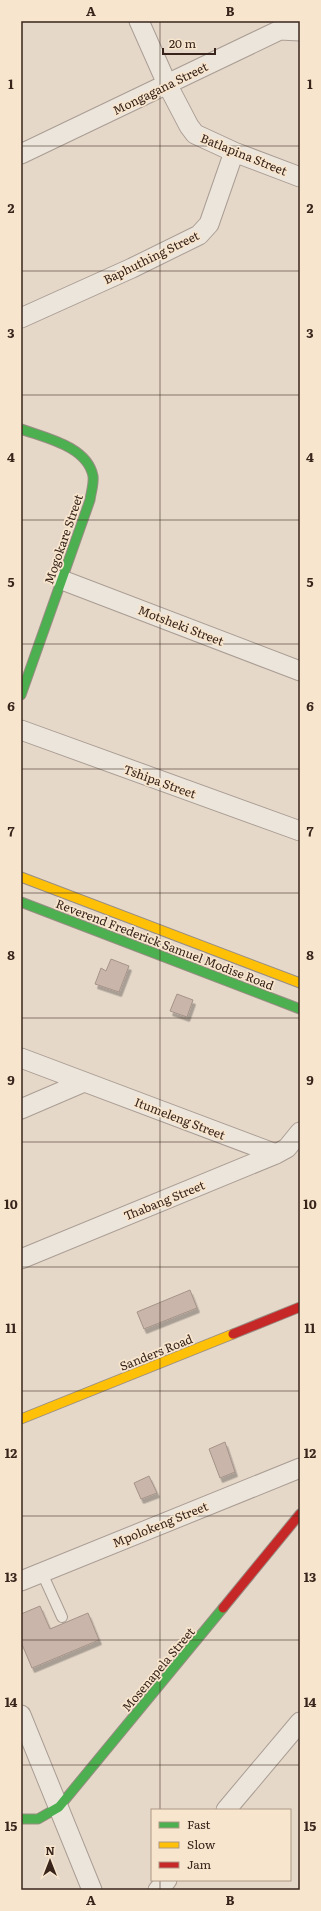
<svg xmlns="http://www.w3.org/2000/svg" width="321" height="1911" font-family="Literata,serif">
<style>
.building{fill:#c9b5aa;stroke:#a59389;filter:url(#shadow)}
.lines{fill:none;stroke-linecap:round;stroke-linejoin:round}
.lane-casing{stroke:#aa9d93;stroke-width:12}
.street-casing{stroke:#aa9d93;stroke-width:21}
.fast-casing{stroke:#998d83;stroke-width:11}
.slow-casing{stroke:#998d83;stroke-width:11}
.jam-casing{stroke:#998d83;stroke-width:11}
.lane{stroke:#ece5dc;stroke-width:10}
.street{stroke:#ece5dc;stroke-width:19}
.fast{stroke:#4caf50;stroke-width:9}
.slow{stroke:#ffc107;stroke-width:9}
.jam{stroke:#c62828;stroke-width:9}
.grid{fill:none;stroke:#38241b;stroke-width:1;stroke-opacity:0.55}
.labels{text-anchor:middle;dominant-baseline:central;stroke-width:3.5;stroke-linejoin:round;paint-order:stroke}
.street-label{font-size:12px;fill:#38241b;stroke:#f8e5cd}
.neatline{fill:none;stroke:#38241b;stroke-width:1.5}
.grid-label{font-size:13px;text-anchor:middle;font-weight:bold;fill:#38241b}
</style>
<defs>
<filter id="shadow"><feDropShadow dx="2.5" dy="4.5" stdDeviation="0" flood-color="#0004"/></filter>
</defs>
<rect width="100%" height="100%" fill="#e5d8c9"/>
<path class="building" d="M111,959l18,7 -10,26 -24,-8 6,-16 5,3z
M177,994l16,6 -6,17 -17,-6z
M190,1290l7,18 -53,21 -7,-17z
M225,1442l10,30 -15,6 -11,-29z
M149,1476l8,17 -16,6 -7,-16z
M40,1606l10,23 38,-16 11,27 -67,28 -11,-26v-28z"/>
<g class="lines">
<g class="lane-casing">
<path id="lane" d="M42,1573l20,44"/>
</g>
<g class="street-casing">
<path id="street" d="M139,21l28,63 22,42 6,8 39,18 66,25
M21,154l259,-124 20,1
M21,318l111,-50 67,-33 10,-11 25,-72
M62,580l238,91
M21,730l279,101
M21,1058l255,96
M21,1109l63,-27
M21,1259l255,-105 11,-6 13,-16
M21,1581l279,-113
M21,1715l71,175
M226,1810l74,-88
M158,1890l9,-10"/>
</g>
<g class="fast-casing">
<path id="fast" d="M21,429c24,9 66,17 72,47 1,8 -2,16 -3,24l-69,195
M21,902l279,107
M21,1819h17l21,-12 164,-199"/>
</g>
<g class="slow-casing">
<path id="slow" d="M21,877l279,106
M21,1419l212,-85"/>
</g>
<g class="jam-casing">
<path id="jam" d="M233,1334l67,-27
M223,1608l77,-94"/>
</g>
<use href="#lane" class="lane"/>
<use href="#street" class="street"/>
<use href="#fast" class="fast"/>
<use href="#slow" class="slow"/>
<use href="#jam" class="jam"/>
</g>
<path class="grid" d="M160,21v1789M21,146h279M21,271h279M21,395h279M21,520h279M21,644h279M21,769h279M21,893h279M21,1018h279M21,1142h279M21,1267h279M21,1391h279M21,1516h279M21,1640h279M21,1765h279M160,1880v10"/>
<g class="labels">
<g class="street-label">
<text transform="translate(160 88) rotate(-26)">Mongagana Street</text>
<text transform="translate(244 154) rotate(22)">Batlapina Street</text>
<text transform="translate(151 257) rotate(-26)">Baphuthing Street</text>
<text transform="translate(63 539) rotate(-71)">Mogokare Street</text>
<text transform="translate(181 625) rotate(21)">Motsheki Street</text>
<text transform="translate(160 781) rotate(20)">Tshipa Street</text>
<text transform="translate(165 944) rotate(21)">Reverend Frederick Samuel Modise Road</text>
<text transform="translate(180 1118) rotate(21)">Itumeleng Street</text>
<text transform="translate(164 1200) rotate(-22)">Thabang Street</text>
<text transform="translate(156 1352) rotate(-22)">Sanders Road</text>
<text transform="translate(160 1524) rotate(-22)">Mpolokeng Street</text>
<text transform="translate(158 1669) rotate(-50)">Mosenapela Street</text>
</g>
</g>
<rect width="321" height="1911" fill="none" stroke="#f8e5cd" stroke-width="44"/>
<rect x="151" y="1809" width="140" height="72" fill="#f8e5cd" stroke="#ab9886"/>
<rect x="159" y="1822" width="20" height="6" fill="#4caf50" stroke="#ab9886"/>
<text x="187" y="1829" font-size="12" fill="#38241b">Fast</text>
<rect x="159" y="1842" width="20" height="6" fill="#ffc107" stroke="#ab9886"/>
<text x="187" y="1849" font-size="12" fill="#38241b">Slow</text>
<rect x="159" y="1862" width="20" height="6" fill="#c62828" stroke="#ab9886"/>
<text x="187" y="1869" font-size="12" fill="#38241b">Jam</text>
<g transform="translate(50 1861)" stroke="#f8e5cd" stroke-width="3" paint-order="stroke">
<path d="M0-3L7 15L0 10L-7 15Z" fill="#38241b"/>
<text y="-6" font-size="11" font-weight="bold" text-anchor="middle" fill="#38241b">N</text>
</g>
<path d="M163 48v6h52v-6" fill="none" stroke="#38241b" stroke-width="2"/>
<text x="169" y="48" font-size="12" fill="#38241b" stroke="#f8e5cd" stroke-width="3" paint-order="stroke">20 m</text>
<rect x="22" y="22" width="277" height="1867" class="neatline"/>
<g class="grid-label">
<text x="91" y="16">A</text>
<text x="230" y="16">B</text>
<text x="11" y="89">1</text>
<text x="310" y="89">1</text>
<text x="11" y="213">2</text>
<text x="310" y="213">2</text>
<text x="11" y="338">3</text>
<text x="310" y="338">3</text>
<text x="11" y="462">4</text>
<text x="310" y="462">4</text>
<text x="11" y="587">5</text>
<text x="310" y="587">5</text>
<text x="11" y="711">6</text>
<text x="310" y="711">6</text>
<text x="11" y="836">7</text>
<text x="310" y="836">7</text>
<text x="11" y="960">8</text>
<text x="310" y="960">8</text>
<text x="11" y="1085">9</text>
<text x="310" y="1085">9</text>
<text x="11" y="1209">10</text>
<text x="310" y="1209">10</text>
<text x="11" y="1333">11</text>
<text x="310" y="1333">11</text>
<text x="11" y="1458">12</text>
<text x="310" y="1458">12</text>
<text x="11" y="1582">13</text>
<text x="310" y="1582">13</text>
<text x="11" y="1707">14</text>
<text x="310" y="1707">14</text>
<text x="11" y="1831">15</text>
<text x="310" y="1831">15</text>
<text x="91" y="1905">A</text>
<text x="230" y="1905">B</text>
</g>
</svg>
